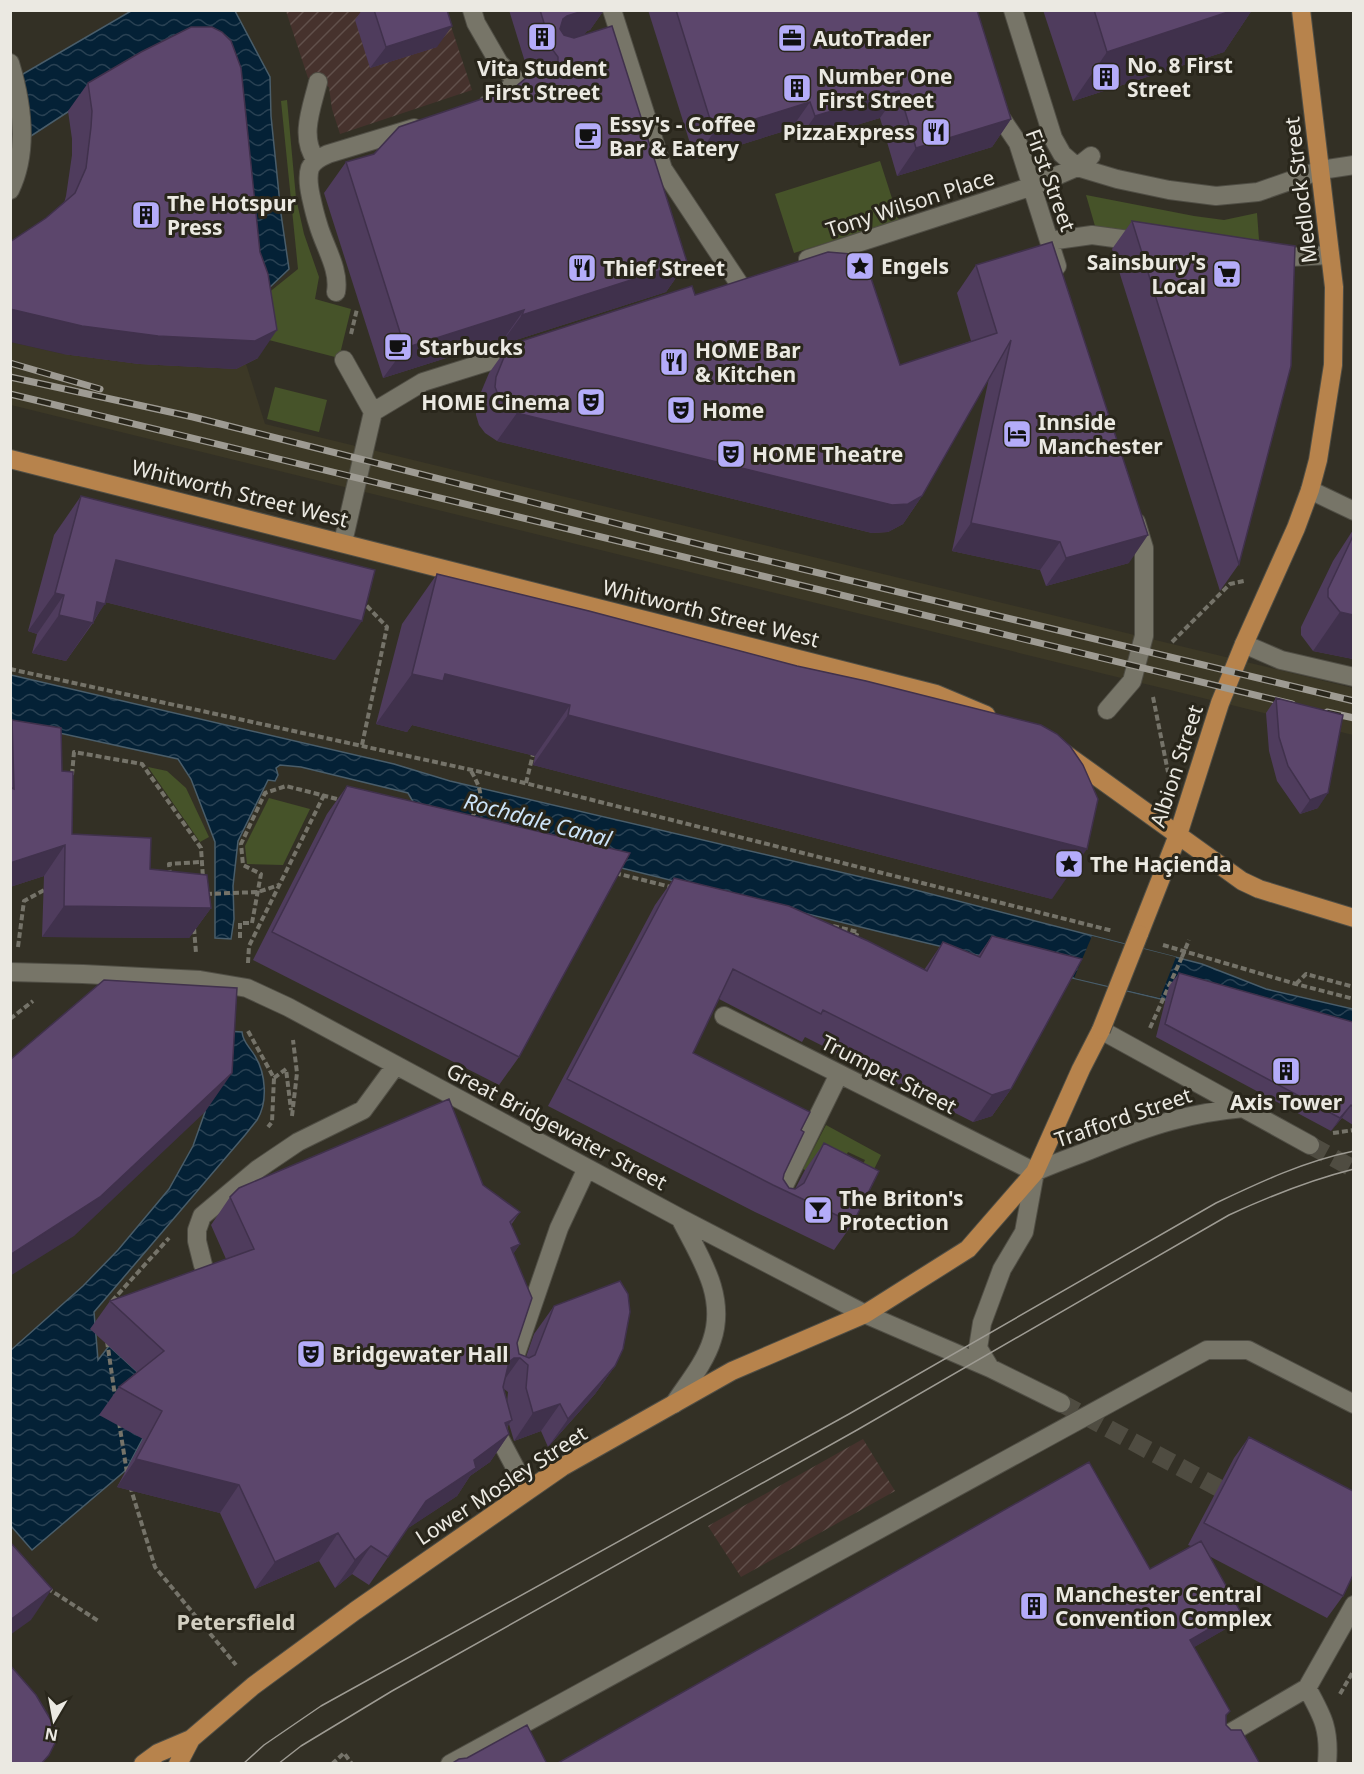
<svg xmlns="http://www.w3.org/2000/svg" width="1364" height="1774" font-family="'Noto Sans',sans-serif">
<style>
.built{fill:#3c3826}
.industrial{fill:url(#industrial-furrows)}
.green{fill:#465329}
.water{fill:url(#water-waves);stroke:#495d6a;stroke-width:1.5}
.pier{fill:#333025}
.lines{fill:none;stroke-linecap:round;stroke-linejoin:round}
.minor-tunnel{stroke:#4f4c41;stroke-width:18;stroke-dasharray:18 9;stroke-linecap:butt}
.minor-casing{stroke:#504e45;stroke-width:20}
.major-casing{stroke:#504e45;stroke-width:20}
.path{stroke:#757369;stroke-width:4;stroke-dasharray:6 3;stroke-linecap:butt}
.minor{stroke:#777568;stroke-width:18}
.major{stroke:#b7834c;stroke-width:18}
.tram{stroke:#9e9b93;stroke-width:1.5}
.rail-casing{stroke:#9e9b93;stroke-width:7}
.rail{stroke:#29261b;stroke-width:4.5;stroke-dasharray:14;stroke-linecap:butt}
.major-bridge-casing{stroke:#504e45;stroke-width:20;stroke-linecap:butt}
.path-bridge{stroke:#757369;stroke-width:4;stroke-dasharray:6 3;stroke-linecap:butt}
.major-bridge{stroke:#b7834c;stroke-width:18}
.wall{fill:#4f3c5d;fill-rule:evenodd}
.shaded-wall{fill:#40314c}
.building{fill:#5c466c;stroke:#40314c;stroke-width:1.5}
.labels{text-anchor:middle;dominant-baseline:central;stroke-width:6;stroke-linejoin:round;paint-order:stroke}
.poi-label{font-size:21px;font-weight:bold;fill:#ebe9e2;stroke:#29261b;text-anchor:start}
.street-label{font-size:21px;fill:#ebe9e2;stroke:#29261b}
.water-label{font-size:22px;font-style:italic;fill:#cce4f9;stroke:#29261b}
.neighbourhood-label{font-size:22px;font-weight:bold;fill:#d2cfc1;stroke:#29261b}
</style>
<defs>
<pattern id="industrial-furrows" width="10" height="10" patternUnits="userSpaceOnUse" patternTransform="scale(1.5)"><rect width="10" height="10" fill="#46322d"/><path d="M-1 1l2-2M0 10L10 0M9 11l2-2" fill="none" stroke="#61504b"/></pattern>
<pattern id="water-waves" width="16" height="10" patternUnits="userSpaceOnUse" patternTransform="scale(1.5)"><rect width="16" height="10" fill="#042136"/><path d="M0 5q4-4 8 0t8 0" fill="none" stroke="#294153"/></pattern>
</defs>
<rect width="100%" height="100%" fill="#333025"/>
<path class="built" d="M11,342l52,12 76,10 97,5 10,-5 19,60 1088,264v47l-1342,-330z"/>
<path class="industrial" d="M286,11h160l26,79 -132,44 -8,-25 -3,-22 -21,-9z
M863,1439l32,52 -154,86 -33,-51z"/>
<path class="green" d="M287,100l9,98 8,36 15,43 -4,22 36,10 -12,49 -78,-20 -4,-36 41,-33 -17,-168z
M880,161l19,59 -105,33 -19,-59z
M1086,195l108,21 30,4 33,-7 2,27 -100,-5 -64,-9z
M275,387l52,13 -8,32 -52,-13z
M148,767l19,4 19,17 23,49 -9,5z
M269,798l41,11 -27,56 -36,-1 -2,-18z
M826,1125l55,30 -21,43 -11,-5 16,-33 -17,-8 -17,32 -28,-15z"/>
<path class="water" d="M131,11h104l35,66 1,39 10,98 8,55 -20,19 -186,-186 -72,47v-68z
M11,675l383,89 56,17 454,106 298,77 64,25 87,20v24l-150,-24 -310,-74 -320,-79 -158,-51 -7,-12 -107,-26 -21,-2 -4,3 2,7 -3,6 -7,-1 -30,61 -5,45 1,33 -3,20 -16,-1v-96l-24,-63 -13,-20 -155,-34 -12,10z
M209,1030l33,2c1,11 8,15 13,24 11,18 13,46 2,64 -4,5 -8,10 -12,15l-151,177 4,48 11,-14 36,33 -2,59 -17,32 -94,80 -21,-24 -1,-175 73,-65 35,-36 51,-61 24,-43 12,-34z"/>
<path class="pier" d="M1092,936l84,21 -16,41 -86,-20z"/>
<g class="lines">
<path class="minor-tunnel" d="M1310,1145l44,24
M1061,1403l180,97"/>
<g class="minor-casing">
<path id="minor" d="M472,10l4,13 23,40 25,25
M612,10l51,159 75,113
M1013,10l40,128 9,16 15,13 40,12 52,11 47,6 42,-4 63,-22 33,-5
M10,63c12,40 19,88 0,127
M488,104l9,-4 20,-19
M993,106l25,37 39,123
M316,160c-17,-23 -4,-53 2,-78
M1049,241l43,-6 52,7
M1272,258l58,-3
M808,259l225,-73 44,-19 14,-11
M336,292c4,-23 -12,-46 -18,-68 -3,-9 -5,-18 -7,-27 -2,-9 -4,-20 -1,-29 3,-7 11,-11 18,-14l86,-26
M344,360l29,52
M1310,490l44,21
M343,542l30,-130 50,-30 99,-31
M1244,644l37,16 73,17
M1107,710l25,-29 12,-45v-88l-8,-26
M10,972l73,2 117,6 47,8 41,19 392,211 185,96 125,54 71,35
M724,1016l311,156
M1101,1030l209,115
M1035,1172c22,-10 44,-17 65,-26 51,-21 89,-33 144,-38
M775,1204l64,-130
M203,1265l-6,-24v-11l5,-14 56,-47 40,-27 65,-32 33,-45
M990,1368l-12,-20 4,-25 20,-54 22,-37 11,-60
M510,1371l49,-143 28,-60
M674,1404c13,-20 31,-41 38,-64 15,-45 -13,-84 -32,-122
M496,1423l4,16 27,51
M1307,1688c16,29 23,41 20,76
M1225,1736l82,-48 47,-83
M450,1764l757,-414h41l106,54"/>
</g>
<g class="major-casing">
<path id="major" d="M10,459l926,235 50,21
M1064,753l178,128 17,8 95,29
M1139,934l39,-99 42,-132 24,-59 52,-116 14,-38 8,-30 15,-95 1,-78 -33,-277
M143,1764l15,-11 33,-14 62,-53 102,-75 207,-144 170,-96 133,-57 103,-65 67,-77 46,-103 20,-39
M178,1764l13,-25"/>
</g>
<path class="path" d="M351,334l6,-25
M1172,642l58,-58 14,-3
M10,669l471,103 632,159
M1153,697l15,75
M362,745l25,-118 -21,-22
M72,775l2,-23 68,12 59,84 2,30
M526,783l8,-33
M471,818c14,-18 11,-28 0,-47
M615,873l56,14
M170,876l-1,-12 31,-2
M206,894l52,-2 21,-7
M833,926l25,6 -4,8
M194,928l2,25
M240,938v-15h12l9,-49 -18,-9 -2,-21 24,-51 21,-7 55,14
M1163,945l133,39 58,15
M18,947l6,-46 24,-13
M248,963l1,-17 75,-151
M1296,984l10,-10 48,13
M10,1019l23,-18
M1150,1028l32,-71
M248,1031l26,47 -2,44 -4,5
M274,1078l12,-9 5,41
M292,1116l5,-43 -4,-33
M1333,1133l21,-3
M112,1301l57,-63
M107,1341l8,55
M119,1422l8,51
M130,1486l25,81 81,98
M47,1588l53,34
M1340,1694l14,-24
M332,1764l12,-11 8,11"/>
<use href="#minor" class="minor"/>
<use href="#major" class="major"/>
<path class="tram" d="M243,1764l21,-19 57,-39 528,-292 367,-211c44,-21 89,-42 138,-52
M278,1764l23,-18 91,-55 465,-261 372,-215c41,-19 81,-35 125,-46"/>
<g class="rail-casing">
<path id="rail" d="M10,363l90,26
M10,377l183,40 517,130 644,154
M10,394l1282,310
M1327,712l27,6"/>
</g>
<use href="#rail" class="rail"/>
<g class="major-bridge-casing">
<path id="major-bridge" d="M1101,1030l38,-96"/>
</g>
<path class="path-bridge" d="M1182,957l7,-17"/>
<use href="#major-bridge" class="major-bridge"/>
</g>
<path class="wall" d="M362,10h85l-10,37 -67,21 -15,-48z
M509,10h95l-14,20 -3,1 -3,3 103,228 -21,30 -166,53 3,-5 -120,38 -59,-185 22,-31 28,-8 140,-66 15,-13z
M648,10h329l34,109 -19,28 -95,29 -17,-58 -84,25 -5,-14 -96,30z
M1043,10h209l-28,42 -151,49z
M88,83l170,275 -22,11 -97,-5 -76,-10 -17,-136 18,-15 2,-7 6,-41v-16l-4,-28z
M1132,221l107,343 -19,27 -108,-342z
M976,265l153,298 -83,23 -6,-16 -88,-19 37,-173 -67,118 -19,28 -15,8 -16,1 -375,-92 -12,-8 -6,-8 -3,-10v-11l13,-31 20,-28 186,-50 205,70 71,-24 -14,-48z
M81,496l254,164 -230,-58 -12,21 -27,38 -34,-8 5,-19 -9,-3 26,-96z
M1353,530v129l-40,-8 -12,-16v-8l32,-66z
M437,574l615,325 -519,-134 2,-9 -123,-31 -5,7 -31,-8 26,-100z
M1276,698l42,110 -18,6 -23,-33 -8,-30 -3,-38z
M12,720l50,51 10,63 78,35 61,39 -22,30 -147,-1 2,-61 -34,11v-165z
M347,786l172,271 -20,28 -246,-125 74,-146z
M674,878l250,92 19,-28 35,14 14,-20 19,153 -19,27 -19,6 -168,-85 -3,5 -83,-43 -26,54 108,77 -17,44 -1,5 6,9 6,1 10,-19 19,-27 29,80 -19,27 -79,-38 -207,-106 107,-201z
M1179,973l174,49v103l-11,-7 -11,13 -175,-94 13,-51z
M483,1185l37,27 -9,13 9,19 -7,10 4,89 2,11 7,3 8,-23 20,-28 61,60 -20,28 -47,53 -7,-16 -27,10 -5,-17 -2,4 2,6 -19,28 -20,14 -13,20 -49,32 -39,57 -17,-11 -17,14 -16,-27 -64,28 -35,-76 -103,-26 26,-48 -44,-24 20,-28 18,-15 -47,-43 20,-28 116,-42 -15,-34 19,-28zM504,1389l4,3 -1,11z
M1249,1437l94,159 -16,22 -118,-62 20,71 -35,20 36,64 -4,5v9l-670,39 594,-195 41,-23 -3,-1 46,-87z"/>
<path class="shaded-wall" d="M586,10h18l-14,20 -3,1 -3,4 -34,10 13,-26 4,-3z
M1234,10h18l-28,42 -151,49 34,-49z
M452,26l-15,21 -67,21 16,-21z
M899,91l-19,27 -84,25 19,-27z
M810,102l-19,27 -96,30 19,-27z
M1011,119l-19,28 -95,29 19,-28z
M687,262l-21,30 -166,53 22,-30z
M10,309l267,21 -19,28 -22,11 -97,-5 -76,-10 -53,-12z
M524,310l-21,30 -120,38 22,-30z
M517,413l405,83 -19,28 -15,8 -16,1 -375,-92z
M971,523l89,19 -20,28 -88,-19z
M1148,535l-19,28 -83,23 20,-28z
M116,560l246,61 -27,39 -246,-62z
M55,593l9,2 -27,39 -9,-3z
M97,602l8,2 -39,57 -34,-8 27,-38z
M1340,612l13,3v44l-40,-8z
M412,674h33l125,31 -35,51 -123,-31 -5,7 -31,-8z
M568,715l519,134 -35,50 -519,-134z
M1328,793l-10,15 -18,6 10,-14z
M65,845l-21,31 -34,11v-24z
M64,906l147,2 -22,30 -147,-1z
M232,1073l-27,39 -131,124 -64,40v-21z
M1011,1089l-19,27 -19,6 19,-27z
M1351,1105l-9,13 -11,13 9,-13z
M520,1244l-19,28 10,-24z
M514,1358h6l-20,28 9,-24z
M615,1366l-20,28 -47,53 20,-28z
M560,1404l-19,27 -27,10 19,-28z
M512,1420l-18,25 15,-11 -19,28 -20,14 -13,20 -50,33 19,-28 48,-41 31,-37z
M136,1459l103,26 -19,28 -103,-26z
M338,1533l-19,28 -64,28 20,-27z
M371,1546l-19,28 -17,14 20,-28z
M52,1589l-21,31 -21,15v-15z
M1240,1611l-11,16 -50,29 11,-16z"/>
<path class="building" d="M374,10h73l5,16 -66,21z
M540,10h46l-19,6 -4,3 -3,10 4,6 10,3 38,-12 75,236 -165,53 2,-5 -119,38 -59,-186 28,-8 25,-27 115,-39 24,-20 6,3 5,1 9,-8v-7l-6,-8z
M676,10h301l34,109 -95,29 -17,-57 -84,25 -5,-14 -96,30z
M1094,10h140l-127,42z
M191,27h21l10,5 9,9 10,27 19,184 8,22 9,56 -22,11 -97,-5 -76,-10 -72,-17v-67l36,-24 29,-25 11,-25 5,-41 1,-16 -4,-28 53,-31z
M1132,221l163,25 -4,120 -52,198z
M1052,242l96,293 -82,23 -6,-16 -89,-19 40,-183 -89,156 -14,8 -16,1 -375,-92 -12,-8 -6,-8 -4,-10 1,-10 13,-32 183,-59 3,9 133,-43 23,2 16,12 33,99 97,-32 -21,-68z
M81,496l294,74 -13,51 -246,-61 -11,44 -8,-2 -4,21 -34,-8 5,-20 -9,-2z
M1353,536v79l-13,-3 -12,-15v-8z
M437,574l152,37 208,55 69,15 175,44 16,9 13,12 13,19 15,34 -11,50 -519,-134 2,-10 -125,-31 -2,7 -31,-7z
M1276,698l67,17 -15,78 -18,7 -22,-34 -9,-29z
M12,720l49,8 1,43 11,1 -1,62 79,4 -1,31 57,6 4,33 -147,-2 1,-61 -55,18v-76l4,2z
M347,786l283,67 -111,204 -247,-125z
M674,878l115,28 79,35 59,30 16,-29 37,15 12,-21 90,23 -71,130 -19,6 -169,-85 -2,4 -88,-45 -40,84 117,59 -9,18 3,2 -20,42 -1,5 6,9 6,1 9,-6 20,-40 55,28 -26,52 -80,-38 -206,-106z
M1179,973l174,49v85l-2,-2 -11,13 -175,-94z
M104,980l133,8 -5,85 -132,124 -90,58v-195z
M449,1099l34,86 37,27 -10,10 10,22 -9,4 21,50 -15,45 2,11 10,4 6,-3 19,-49 66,-25 8,13 2,18 -7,37 -8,17 -47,53 -8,-15 -27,9 -7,-25 2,-23 -8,-7h-6l-5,4 -6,25 9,33 -7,3 4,11 -35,26 2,8 -50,33 -38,56 -17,-11 -16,14 -17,-27 -63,29 -36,-77 -103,-26 26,-48 -43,-24 45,-36 -54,-50 144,-52 -24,-52 9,-9z
M1249,1437l104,54v84l-10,21 -139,-73z
M1089,1462l61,107 51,-28 39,70 -50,29 40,71 -4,4v10l5,5h10l19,34h-704z
M10,1542l42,47 -42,31z
M10,1665l26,30 19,32v16l-6,12 -8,9h-31z
M527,1725l20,39h-96l8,-5 8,-1z"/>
<defs>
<g id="building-square" transform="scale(1.5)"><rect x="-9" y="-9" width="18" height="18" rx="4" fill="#b4acf9" stroke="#29261b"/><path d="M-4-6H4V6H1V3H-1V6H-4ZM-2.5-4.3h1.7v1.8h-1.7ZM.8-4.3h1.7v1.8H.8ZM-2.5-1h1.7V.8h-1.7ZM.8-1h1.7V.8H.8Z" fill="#111"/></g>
<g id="office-square" transform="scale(1.5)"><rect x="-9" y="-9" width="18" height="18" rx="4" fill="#b4acf9" stroke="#29261b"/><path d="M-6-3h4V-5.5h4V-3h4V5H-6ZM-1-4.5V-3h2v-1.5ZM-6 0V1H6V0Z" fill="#111"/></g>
<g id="restaurant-square" transform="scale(1.5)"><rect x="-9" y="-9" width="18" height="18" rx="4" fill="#b4acf9" stroke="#29261b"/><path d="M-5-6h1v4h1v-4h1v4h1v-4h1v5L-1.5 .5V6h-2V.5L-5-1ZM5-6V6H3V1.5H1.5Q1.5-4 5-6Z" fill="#111"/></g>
<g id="cafe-square" transform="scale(1.5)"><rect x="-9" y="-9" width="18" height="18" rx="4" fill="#b4acf9" stroke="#29261b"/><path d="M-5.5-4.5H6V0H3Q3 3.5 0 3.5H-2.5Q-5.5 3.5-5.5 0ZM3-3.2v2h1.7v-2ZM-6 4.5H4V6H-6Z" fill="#111"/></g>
<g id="sight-square" transform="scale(1.5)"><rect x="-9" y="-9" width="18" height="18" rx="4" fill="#b4acf9" stroke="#29261b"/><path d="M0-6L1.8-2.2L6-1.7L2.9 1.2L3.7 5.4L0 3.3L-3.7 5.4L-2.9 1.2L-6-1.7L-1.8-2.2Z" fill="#111"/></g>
<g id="supermarket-square" transform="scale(1.5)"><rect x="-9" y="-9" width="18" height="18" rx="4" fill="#b4acf9" stroke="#29261b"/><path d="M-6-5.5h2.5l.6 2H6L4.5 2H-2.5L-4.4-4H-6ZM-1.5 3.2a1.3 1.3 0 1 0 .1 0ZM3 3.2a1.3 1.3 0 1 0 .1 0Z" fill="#111"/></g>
<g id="theatre-square" transform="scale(1.5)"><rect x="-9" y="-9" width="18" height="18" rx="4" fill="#b4acf9" stroke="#29261b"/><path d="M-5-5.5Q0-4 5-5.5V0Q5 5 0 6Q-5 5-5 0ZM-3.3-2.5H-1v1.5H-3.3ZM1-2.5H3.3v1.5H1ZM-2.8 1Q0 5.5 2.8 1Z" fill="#111"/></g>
<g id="hotel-square" transform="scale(1.5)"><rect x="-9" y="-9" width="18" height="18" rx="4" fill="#b4acf9" stroke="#29261b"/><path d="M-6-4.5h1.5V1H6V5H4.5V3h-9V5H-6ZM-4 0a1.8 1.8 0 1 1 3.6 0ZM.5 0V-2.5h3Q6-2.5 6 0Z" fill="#111"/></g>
<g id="bar-square" transform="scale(1.5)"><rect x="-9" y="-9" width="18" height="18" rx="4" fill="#b4acf9" stroke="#29261b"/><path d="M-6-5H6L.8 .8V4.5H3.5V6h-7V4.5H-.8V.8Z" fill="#111"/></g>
</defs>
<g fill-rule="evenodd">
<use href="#building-square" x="542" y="37"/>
<use href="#office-square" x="792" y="38"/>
<use href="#building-square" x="1106" y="77"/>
<use href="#building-square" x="797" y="88"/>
<use href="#restaurant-square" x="936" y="132"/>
<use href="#cafe-square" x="588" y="136"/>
<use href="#building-square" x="146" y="215"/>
<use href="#sight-square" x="860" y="266"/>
<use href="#restaurant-square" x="582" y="268"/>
<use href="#supermarket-square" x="1227" y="274"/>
<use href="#cafe-square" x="398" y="347"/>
<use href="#restaurant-square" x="674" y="362"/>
<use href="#theatre-square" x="591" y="402"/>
<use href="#theatre-square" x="681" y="410"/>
<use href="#hotel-square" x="1017" y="434"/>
<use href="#theatre-square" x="731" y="454"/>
<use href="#sight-square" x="1069" y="864"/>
<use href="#building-square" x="1286" y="1071"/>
<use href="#bar-square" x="818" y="1210"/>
<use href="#theatre-square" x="311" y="1354"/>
<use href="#building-square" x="1034" y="1606"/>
</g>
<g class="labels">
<g class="poi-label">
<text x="813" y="38">AutoTrader</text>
<text x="1127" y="65">No. 8 First<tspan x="1127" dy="24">Street</tspan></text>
<text x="542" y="68" text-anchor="middle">Vita Student<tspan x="542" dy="24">First Street</tspan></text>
<text x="818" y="76">Number One<tspan x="818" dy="24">First Street</tspan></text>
<text x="609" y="124">Essy's - Coffee<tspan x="609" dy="24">Bar &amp; Eatery</tspan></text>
<text x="915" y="132" text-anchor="end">PizzaExpress</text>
<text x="167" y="203">The Hotspur<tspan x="167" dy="24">Press</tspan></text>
<text x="1206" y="262" text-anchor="end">Sainsbury's<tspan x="1206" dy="24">Local</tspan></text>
<text x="881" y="266">Engels</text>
<text x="603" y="268">Thief Street</text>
<text x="419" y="347">Starbucks</text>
<text x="695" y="350">HOME Bar<tspan x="695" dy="24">&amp; Kitchen</tspan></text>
<text x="570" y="402" text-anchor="end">HOME Cinema</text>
<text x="702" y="410">Home</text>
<text x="1038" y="422">Innside<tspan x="1038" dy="24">Manchester</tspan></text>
<text x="752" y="454">HOME Theatre</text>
<text x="1090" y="864">The Haçienda</text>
<text x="1286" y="1102" text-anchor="middle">Axis Tower</text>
<text x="839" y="1198">The Briton's<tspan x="839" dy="24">Protection</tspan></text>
<text x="332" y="1354">Bridgewater Hall</text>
<text x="1055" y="1594">Manchester Central<tspan x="1055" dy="24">Convention Complex</tspan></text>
</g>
<g class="street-label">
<text transform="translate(1051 180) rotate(70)">First Street</text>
<text transform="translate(1300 190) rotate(-97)">Medlock Street</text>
<text transform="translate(910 203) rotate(-18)">Tony Wilson Place</text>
<text transform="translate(240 493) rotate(14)">Whitworth Street West</text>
<text transform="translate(711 613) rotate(14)">Whitworth Street West</text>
<text transform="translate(1176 766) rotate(-72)">Albion Street</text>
<text transform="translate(889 1074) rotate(27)">Trumpet Street</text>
<text transform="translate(1123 1117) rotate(-19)">Trafford Street</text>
<text transform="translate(557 1126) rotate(28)">Great Bridgewater Street</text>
<text transform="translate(501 1485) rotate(-33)">Lower Mosley Street</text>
</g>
<g class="water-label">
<text transform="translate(538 819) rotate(15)">Rochdale Canal</text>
</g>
<g class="neighbourhood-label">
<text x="236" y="1621">Petersfield</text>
</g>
</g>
<rect width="1364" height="1774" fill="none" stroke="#ebe9e2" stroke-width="24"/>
<g transform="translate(54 1720) rotate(190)" stroke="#29261b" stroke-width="4.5" paint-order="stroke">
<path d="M0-4.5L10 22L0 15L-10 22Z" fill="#ebe9e2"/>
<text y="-9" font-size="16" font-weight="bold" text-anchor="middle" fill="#ebe9e2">N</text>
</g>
</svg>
